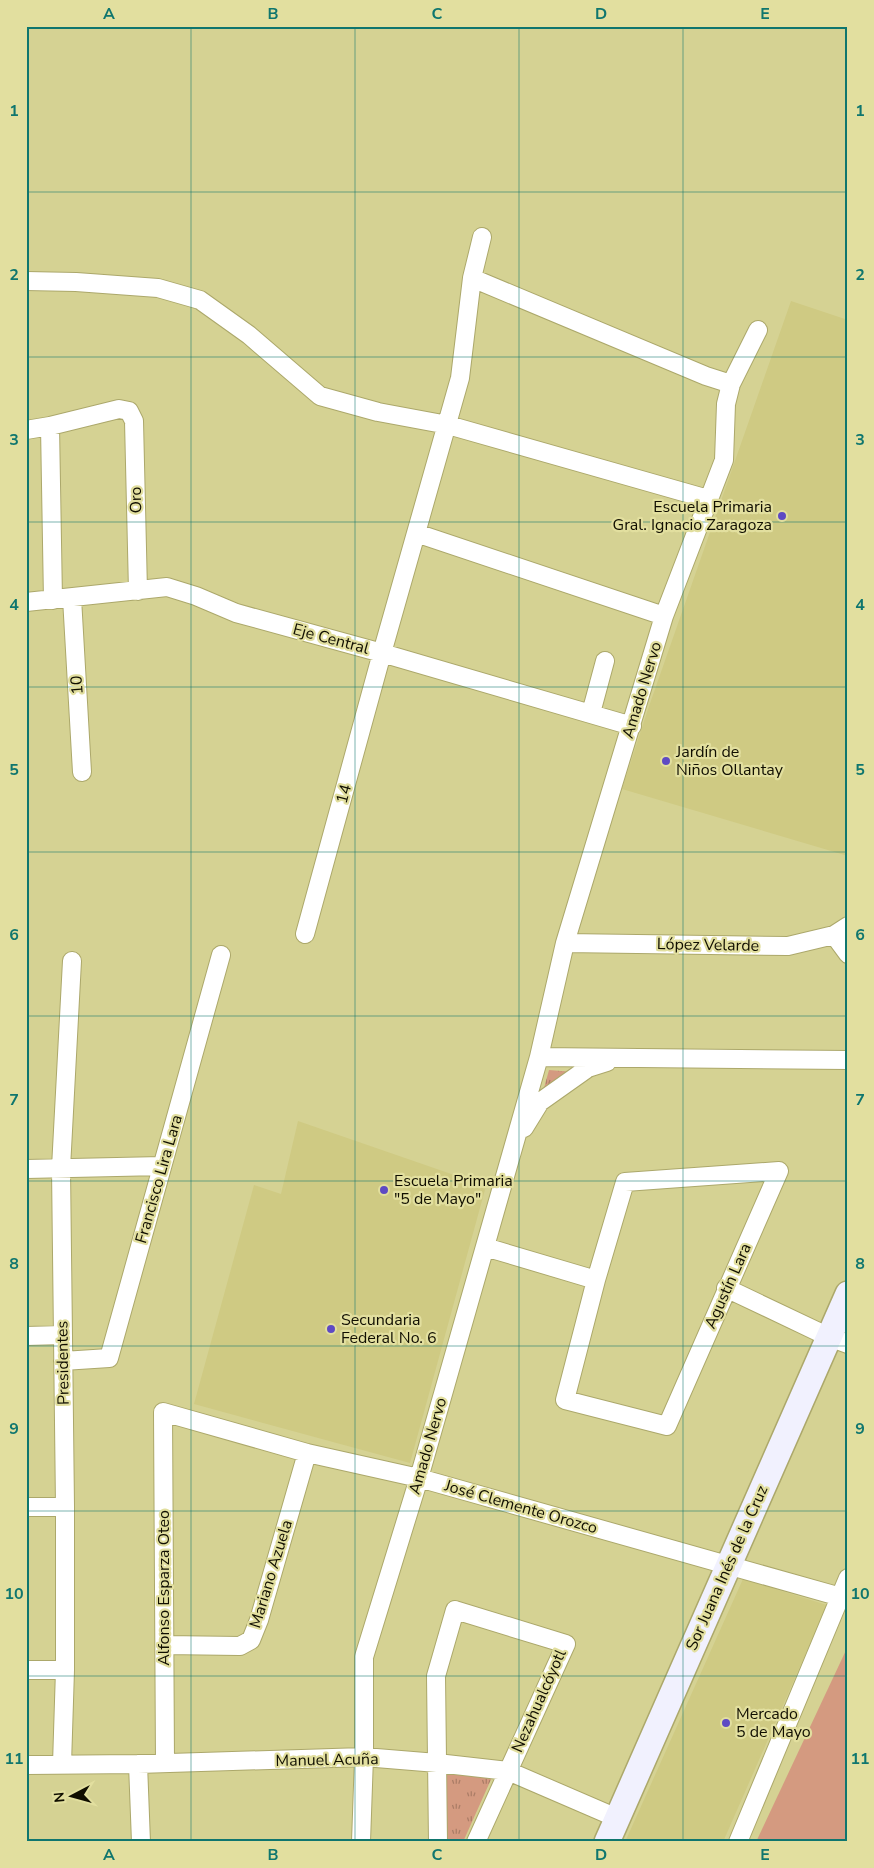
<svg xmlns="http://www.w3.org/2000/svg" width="874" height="1868" font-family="'Nunito Sans',sans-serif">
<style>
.built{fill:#cfca83}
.grass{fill:url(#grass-tufts)}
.park{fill:#d49a80}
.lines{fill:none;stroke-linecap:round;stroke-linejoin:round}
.street-casing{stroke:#aca86b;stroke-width:20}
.secondary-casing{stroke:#aca86b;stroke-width:28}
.street{stroke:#fff;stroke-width:18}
.secondary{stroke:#f1f1fe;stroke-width:25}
.grid{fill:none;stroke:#0f766e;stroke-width:1;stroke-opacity:0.55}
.poi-dot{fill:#5e4ac3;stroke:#e2df9f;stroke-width:2}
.labels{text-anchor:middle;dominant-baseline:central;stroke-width:4.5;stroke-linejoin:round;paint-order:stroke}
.street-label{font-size:16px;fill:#100e00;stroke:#e2df9f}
.poi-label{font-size:16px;fill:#100e00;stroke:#e2df9f;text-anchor:start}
.neatline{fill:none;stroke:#0f766e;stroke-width:2}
.grid-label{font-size:16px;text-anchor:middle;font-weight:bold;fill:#0f766e}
</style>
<defs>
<pattern id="grass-tufts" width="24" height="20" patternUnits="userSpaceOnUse" patternTransform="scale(1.25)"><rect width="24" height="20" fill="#d49a80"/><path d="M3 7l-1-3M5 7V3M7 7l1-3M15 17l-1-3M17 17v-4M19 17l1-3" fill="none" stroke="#ab7c66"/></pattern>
</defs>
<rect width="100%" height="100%" fill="#d5d293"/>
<path class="built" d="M791,301l57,19v536l-226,-67 25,-77z
M298,1121l188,65 -76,277 -216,-59 60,-219 27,9z
M743,1579l84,26 -104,237h-98z"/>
<path class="grass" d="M549,1070l24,2 -31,23z
M445,1772l48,3 -30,67h-17z"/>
<path class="park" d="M848,1646v196h-92z"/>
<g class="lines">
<g class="street-casing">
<path id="street" d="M472,278l234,98 25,8
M26,281l50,1 82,6 42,12 49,35 71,61 58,16 70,13 260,74
M50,426l3,174
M26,430l24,-4 69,-17 10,2 5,10 4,170
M416,533l248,83
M72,598l10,174
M26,602l141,-15 29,9 40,17 146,40 250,73
M591,713l14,-52
M305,934l77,-281 78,-275 12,-100 10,-41
M834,935l14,19
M565,943l223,3 46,-11 14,-9
M539,1057l309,3
M524,1128l16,-26 48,-34 19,-6
M26,1169l136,-3
M779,1171l-112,255 -102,-26 31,-120 29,-98z
M485,1247l111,33
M726,1288l103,49 19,7
M26,1336l37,-1
M63,1361l46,-3 112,-403
M26,1507h39
M165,1645l75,1 11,-6 8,-20 48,-167
M26,1670h39
M165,1763l-2,-351 144,41 112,25 429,121
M62,1764l3,-94v-163l-4,-339 11,-207
M138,1764l3,78
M26,1765l112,-1 226,-7 73,6 71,8 109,47
M361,1842l3,-85v-100l55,-179 120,-421 26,-114 99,-327 60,-156 2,-56 5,-20 27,-54
M438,1842l-2,-166 19,-66 111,34 -90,198
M738,1842l110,-264"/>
</g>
<g class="secondary-casing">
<path id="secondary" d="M607,1842l241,-548"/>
</g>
<use href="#street" class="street"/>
<use href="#secondary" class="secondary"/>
</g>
<path class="grid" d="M191,26v1816M355,26v1816M519,26v1816M683,26v1816M26,192h822M26,357h822M26,522h822M26,687h822M26,852h822M26,1016h822M26,1181h822M26,1346h822M26,1511h822M26,1676h822"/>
<g class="poi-dot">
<circle cx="782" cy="516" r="5"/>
<circle cx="666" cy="761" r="5"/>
<circle cx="384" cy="1190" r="5"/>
<circle cx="331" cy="1329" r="5"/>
<circle cx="726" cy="1723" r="5"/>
</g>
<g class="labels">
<g class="street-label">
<text transform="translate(136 500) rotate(-91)">Oro</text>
<text transform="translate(331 639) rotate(15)">Eje Central</text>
<text transform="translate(77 685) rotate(-94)">10</text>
<text transform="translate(642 690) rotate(-73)">Amado Nervo</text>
<text transform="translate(344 794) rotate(-75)">14</text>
<text transform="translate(708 945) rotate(1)">López Velarde</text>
<text transform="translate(159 1179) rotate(-74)">Francisco Lira Lara</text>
<text transform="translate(728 1286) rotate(-66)">Agustín Lara</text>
<text transform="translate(63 1363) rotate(-91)">Presidentes</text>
<text transform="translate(428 1446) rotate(-74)">Amado Nervo</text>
<text transform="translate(521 1507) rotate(16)">José Clemente Orozco</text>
<text transform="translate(727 1568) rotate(-66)">Sor Juana Inés de la Cruz</text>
<text transform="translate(271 1574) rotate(-73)">Mariano Azuela</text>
<text transform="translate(164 1588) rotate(-90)">Alfonso Esparza Oteo</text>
<text transform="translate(539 1701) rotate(-66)">Nezahualcóyotl</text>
<text transform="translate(327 1760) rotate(-1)">Manuel Acuña</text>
</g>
<g class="poi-label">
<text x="772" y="507" text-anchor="end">Escuela Primaria<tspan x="772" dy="18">Gral. Ignacio Zaragoza</tspan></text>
<text x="676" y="752">Jardín de<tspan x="676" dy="18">Niños Ollantay</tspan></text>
<text x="394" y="1181">Escuela Primaria<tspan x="394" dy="18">"5 de Mayo"</tspan></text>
<text x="341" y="1320">Secundaria<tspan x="341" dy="18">Federal No. 6</tspan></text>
<text x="736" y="1714">Mercado<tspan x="736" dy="18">5 de Mayo</tspan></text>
</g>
</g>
<rect width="874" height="1868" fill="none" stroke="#e2df9f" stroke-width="55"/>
<g transform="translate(72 1796) rotate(264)" stroke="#e2df9f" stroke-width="4" paint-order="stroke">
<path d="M0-4L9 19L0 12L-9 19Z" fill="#100e00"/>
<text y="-8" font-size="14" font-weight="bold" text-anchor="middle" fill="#100e00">N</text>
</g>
<rect x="28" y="28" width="818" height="1812" class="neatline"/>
<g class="grid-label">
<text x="109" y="19">A</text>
<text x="273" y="19">B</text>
<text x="437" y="19">C</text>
<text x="601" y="19">D</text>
<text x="765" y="19">E</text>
<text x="14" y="116">1</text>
<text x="860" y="116">1</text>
<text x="14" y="280">2</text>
<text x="860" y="280">2</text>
<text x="14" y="445">3</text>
<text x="860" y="445">3</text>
<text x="14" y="610">4</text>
<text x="860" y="610">4</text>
<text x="14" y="775">5</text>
<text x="860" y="775">5</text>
<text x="14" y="940">6</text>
<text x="860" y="940">6</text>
<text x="14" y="1105">7</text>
<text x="860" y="1105">7</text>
<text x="14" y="1269">8</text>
<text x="860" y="1269">8</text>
<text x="14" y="1434">9</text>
<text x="860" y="1434">9</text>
<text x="14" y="1599">10</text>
<text x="860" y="1599">10</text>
<text x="14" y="1764">11</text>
<text x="860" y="1764">11</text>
<text x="109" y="1860">A</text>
<text x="273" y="1860">B</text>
<text x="437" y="1860">C</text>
<text x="601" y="1860">D</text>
<text x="765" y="1860">E</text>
</g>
</svg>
